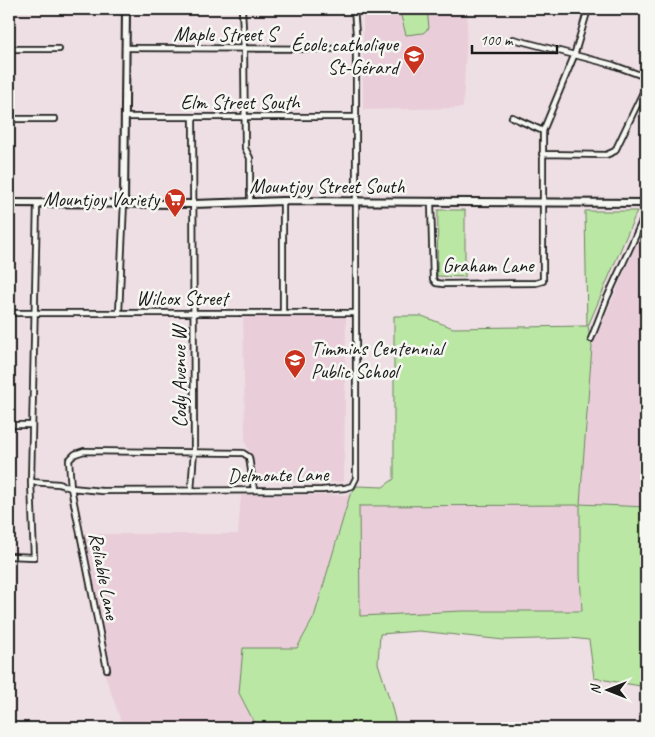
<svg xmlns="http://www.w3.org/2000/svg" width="655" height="737" font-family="Caveat,sans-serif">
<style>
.built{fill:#e9ceda}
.green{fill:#bbe7a4;stroke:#6c8260;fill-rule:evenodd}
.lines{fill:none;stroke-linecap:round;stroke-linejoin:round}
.street-casing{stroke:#1c1c1c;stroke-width:8}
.secondary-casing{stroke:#1c1c1c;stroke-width:10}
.street{stroke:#f6f6f2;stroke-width:4.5}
.secondary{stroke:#f6f6f2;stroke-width:6}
.labels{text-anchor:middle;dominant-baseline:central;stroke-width:5;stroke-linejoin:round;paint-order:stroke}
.street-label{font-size:20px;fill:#1c1c1c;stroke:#f6f6f2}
.poi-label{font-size:20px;fill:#1c1c1c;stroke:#f6f6f2;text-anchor:end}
</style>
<rect width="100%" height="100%" fill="#eedfe4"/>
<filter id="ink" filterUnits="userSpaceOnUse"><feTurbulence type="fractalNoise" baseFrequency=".02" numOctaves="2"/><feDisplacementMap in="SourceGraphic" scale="10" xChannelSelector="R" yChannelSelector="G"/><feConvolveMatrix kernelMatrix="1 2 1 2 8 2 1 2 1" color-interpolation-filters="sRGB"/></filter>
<g filter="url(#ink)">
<path class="built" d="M363,9h105l-5,99 -100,2z
M646,222v285l-66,-2v70l2,36 -170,3 -52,3 -1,-111 221,-2 12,-157z
M346,316l-2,166 -86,-1 -13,-40 -2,-124z
M241,495h109l-35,122 -18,31 -58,45 18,35h-134l-19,-56 -28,-138h162z"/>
<path class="green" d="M396,9h31l2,19 -6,5 -17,2 -5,-19z
M438,210h27v67l-28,-1z
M585,211h52l-49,115 4,21 -12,157 66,3v221v-41l-52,-9 -5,-38 -18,-2 -67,2 -85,-9 -39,3 -2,29 13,41 6,24h-140l-18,-35 4,-45h54l17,-31 36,-122 7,-9 26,1 11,-8v-163h28l31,12 134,-2zM580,505v70l2,36h-120l-102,5 -1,-110z"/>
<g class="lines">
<g class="street-casing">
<path id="street" d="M242,9l2,40 1,99 5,10v44
M513,39l100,26 30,11 3,6
M125,48l231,1
M9,49h50
M124,117h231
M512,117l31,14
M9,119h46
M542,154l64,1 9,-4 31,-65
M431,202l2,77 3,4 7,1 93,-1 7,-2v-150l31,-75 14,-47
M9,313h347
M119,313l5,-111
M283,313v-112
M591,339l16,-41 39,-85
M9,425h23
M31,482l28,2 12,4 31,3 220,-1 23,-2 7,-2 4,-8v-445l-2,-24
M191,491l3,-40 -1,-334
M9,556l25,1 -3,-75 6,-279
M107,669l-36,-181 -2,-28 6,-6 9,-3 159,2 6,4 5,33"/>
</g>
<g class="secondary-casing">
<path id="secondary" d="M124,202l2,-193
M9,203l184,1 90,-3 363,2"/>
</g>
<use href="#street" class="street"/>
<use href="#secondary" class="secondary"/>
</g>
</g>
<defs>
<g id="school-pin" transform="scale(1.125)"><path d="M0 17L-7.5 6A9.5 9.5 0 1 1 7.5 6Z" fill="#c8321e" stroke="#f6f6f2"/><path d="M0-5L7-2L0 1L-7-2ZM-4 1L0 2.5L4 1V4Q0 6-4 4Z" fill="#fff"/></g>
<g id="supermarket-pin" transform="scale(1.125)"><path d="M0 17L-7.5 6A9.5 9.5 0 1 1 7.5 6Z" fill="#c8321e" stroke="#f6f6f2"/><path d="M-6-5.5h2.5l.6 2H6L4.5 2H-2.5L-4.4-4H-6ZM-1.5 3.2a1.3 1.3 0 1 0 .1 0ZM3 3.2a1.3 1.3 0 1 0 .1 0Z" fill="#fff"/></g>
</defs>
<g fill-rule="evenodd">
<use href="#school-pin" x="414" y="56"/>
<use href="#supermarket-pin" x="175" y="199"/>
<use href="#school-pin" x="295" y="360"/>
</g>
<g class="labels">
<g class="street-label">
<text x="225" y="34">Maple Street S</text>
<text x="240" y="102">Elm Street South</text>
<text x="327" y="186">Mountjoy Street South</text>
<text x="488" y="265">Graham Lane</text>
<text x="182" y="298">Wilcox Street</text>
<text transform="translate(179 377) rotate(-90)">Cody Avenue W</text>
<text transform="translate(278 475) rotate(-1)">Delmonte Lane</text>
<text transform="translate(104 576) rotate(79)">Reliable Lane</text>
</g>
<g class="poi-label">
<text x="398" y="44">École catholique<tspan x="398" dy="23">St-Gérard</tspan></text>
<text x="159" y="199">Mountjoy Variety</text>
<text x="311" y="348" text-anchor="start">Timmins Centennial<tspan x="311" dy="23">Public School</tspan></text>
</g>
</g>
<rect width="655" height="737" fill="none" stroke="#f6f6f2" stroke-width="30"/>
<rect x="15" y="15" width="625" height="707" fill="none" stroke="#1c1c1c" stroke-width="2" filter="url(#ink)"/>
<g transform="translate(608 690) rotate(270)" stroke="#f6f6f2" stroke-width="4" paint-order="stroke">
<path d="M0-4L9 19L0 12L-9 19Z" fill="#1c1c1c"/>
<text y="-8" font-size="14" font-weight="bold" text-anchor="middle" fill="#1c1c1c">N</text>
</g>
<path d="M472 45v8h85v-8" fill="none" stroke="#1c1c1c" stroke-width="2.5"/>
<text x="480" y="45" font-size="15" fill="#1c1c1c" stroke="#f6f6f2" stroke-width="4" paint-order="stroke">100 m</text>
</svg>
